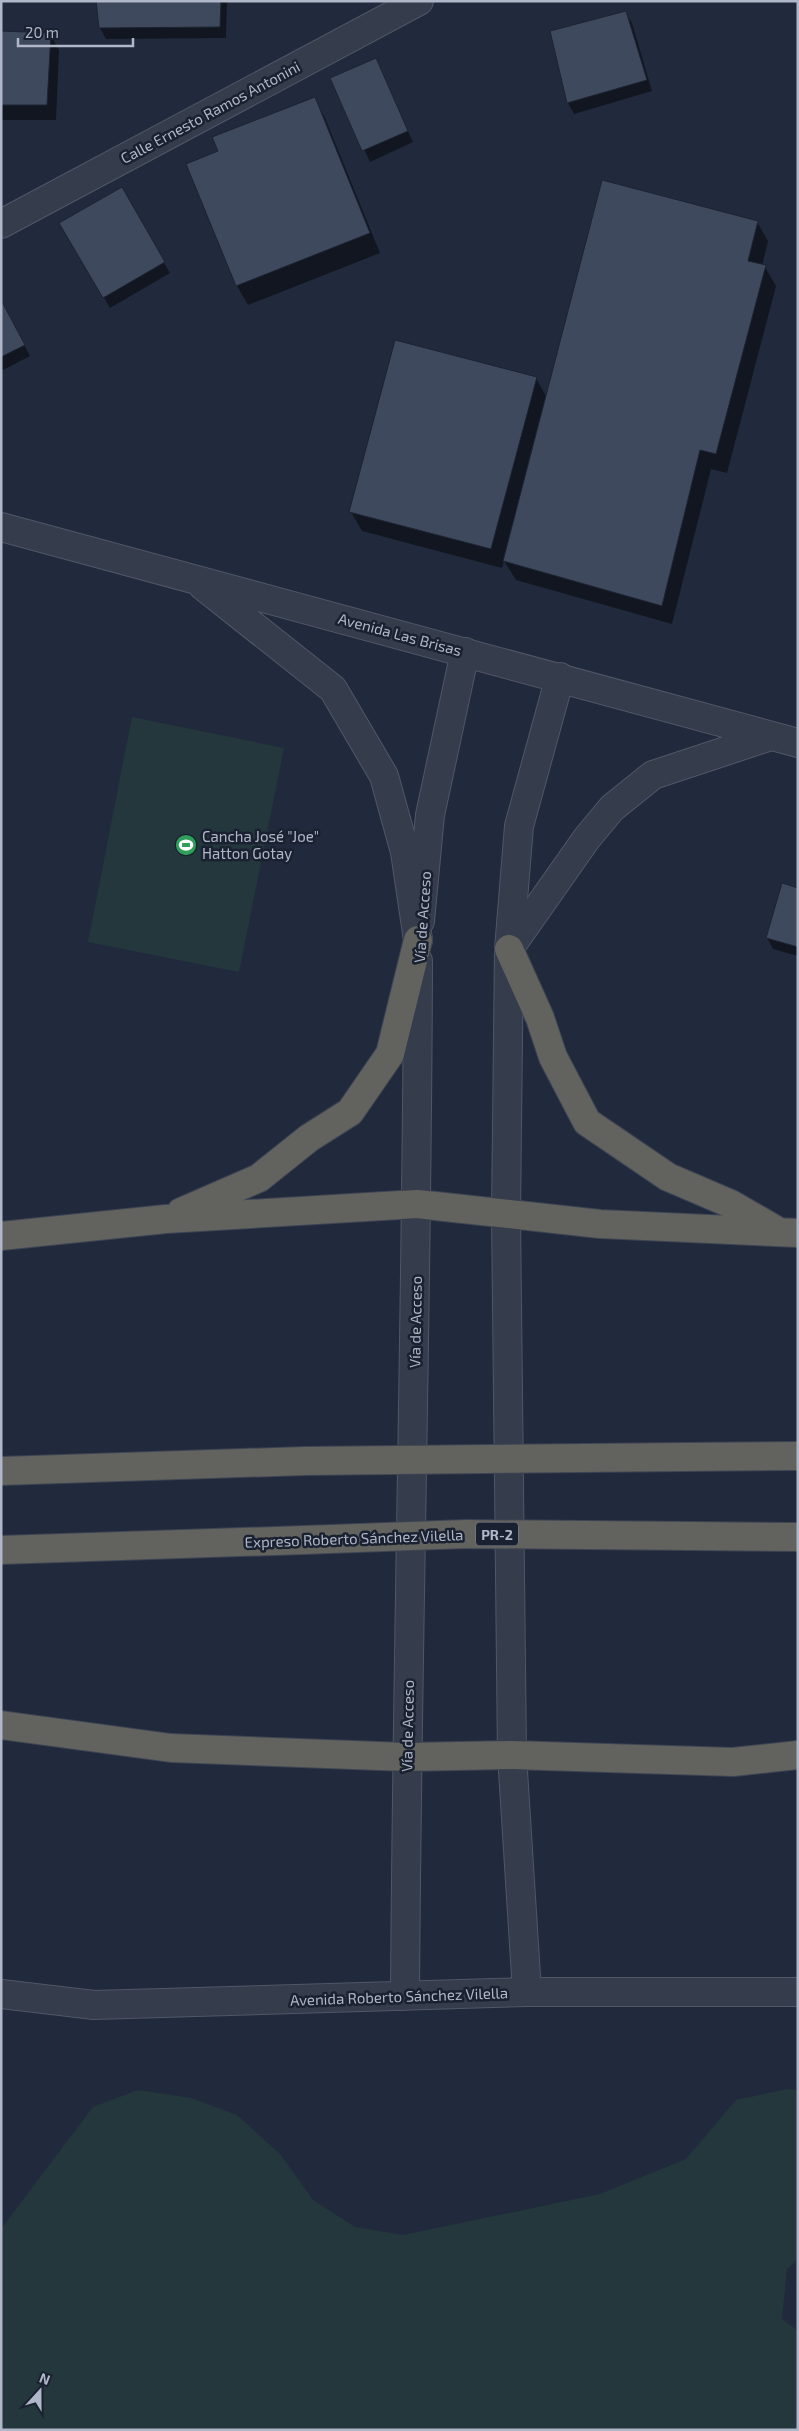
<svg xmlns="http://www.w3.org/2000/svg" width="799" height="2431" font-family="'Exo 2',sans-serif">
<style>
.green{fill:#23373d}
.shadow{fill:#0007}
.building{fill:#3f495e;stroke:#1c2332}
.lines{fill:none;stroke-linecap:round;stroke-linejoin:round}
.minor-casing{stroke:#505766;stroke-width:30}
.tertiary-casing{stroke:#505766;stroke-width:30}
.trunk-casing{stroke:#3d4453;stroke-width:30}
.minor{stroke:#353c4c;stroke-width:28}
.tertiary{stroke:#353c4c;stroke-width:28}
.trunk{stroke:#62625e;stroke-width:28}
.trunk-bridge-casing{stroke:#3d4453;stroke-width:30;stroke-linecap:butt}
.trunk-bridge{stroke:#62625e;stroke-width:28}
.labels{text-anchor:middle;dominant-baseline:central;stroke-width:5;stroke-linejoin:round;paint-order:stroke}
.shield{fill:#1a2130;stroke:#838a9a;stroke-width:1}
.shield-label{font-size:14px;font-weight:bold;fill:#b0b7c8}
.street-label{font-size:15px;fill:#b0b7c8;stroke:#1a2130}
.poi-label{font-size:15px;fill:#b0b7c8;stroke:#1a2130;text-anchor:start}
</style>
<rect width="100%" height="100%" fill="#212a3c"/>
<path class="green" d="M132,717l152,31 -45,224 -151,-30z
M787,2089l11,1v169l-11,10 -5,50 16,12v99h-797v-201l92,-122 45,-17 53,8 46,17 43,39 33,46 42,27 48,8 197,-41 86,-35 50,-59z"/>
<path class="shadow" d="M98,1h129l-1,37 -120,1 -6,-11z
M625,12l7,11 20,68 -78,23 -6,-11z
M1,33l49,1 9,16 -3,70h-55z
M375,60l38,82 -43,20 -38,-83z
M314,99l11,19 55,135 -132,52 -11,-19 -18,-134z
M121,189l49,84 -60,35 -49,-84z
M757,222l11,19 -6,25 3,1 11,19 -49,187 -16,-4 -39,155 -156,-44 -12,-19 -2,7 -140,-37 -11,-19 185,-134 11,20z
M1,301l29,55 -29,15z
M798,889v67l-25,-7 -6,-11z"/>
<path class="building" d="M96,1h125l-1,26 -121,1z
M626,11l21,69 -80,23 -17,-72z
M1,31l50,2 -4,72h-46z
M376,58l32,73 -46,20 -32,-73z
M315,97l55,136 -134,53 -50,-122 32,-13 -6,-14z
M602,180l156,41 -10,40 18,4 -50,189 -16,-4 -38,156 -159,-45z
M122,187l43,75 -62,36 -44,-75z
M1,300l24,45 -24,12z
M395,340l142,37 -46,172 -142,-37z
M782,883l16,5v59l-32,-9z"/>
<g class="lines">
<g class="minor-casing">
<path id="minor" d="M1,224l418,-223
M420,921l10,-106 35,-163
M527,1992l-15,-237 -6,-540 3,-266 10,-123 41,-149
M1,1994l93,11 433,-13h271
M405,1996c2,-345 12,-690 13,-1035"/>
</g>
<g class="tertiary-casing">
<path id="tertiary" d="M1,527l797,216
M203,586l130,103 51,87 21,76 13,88
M509,949l78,-111 25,-30 41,-33 118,-39"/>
</g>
<g class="trunk-casing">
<path id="trunk" d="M509,949l31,69 13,39 34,65 81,55 63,27 45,26
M181,1212l78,-34 50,-40 41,-26 40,-58 28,-114
M1,1236l165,-17 251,-15 183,20 198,9
M684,1457l114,-1
M1,1471l304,-10
M691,1536l107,1
M1,1550l303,-10
M1,1725l170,23 235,9 106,-2 221,7 65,-7"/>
</g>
<use href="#minor" class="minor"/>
<use href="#tertiary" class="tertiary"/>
<use href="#trunk" class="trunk"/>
<g class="trunk-bridge-casing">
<path id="trunk-bridge" d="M305,1461l379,-4
M304,1540l162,-6 225,2"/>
</g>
<use href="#trunk-bridge" class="trunk-bridge"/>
</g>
<defs>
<g id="stadium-disc" transform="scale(1.125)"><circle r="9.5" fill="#2e9e5b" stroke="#1a2130"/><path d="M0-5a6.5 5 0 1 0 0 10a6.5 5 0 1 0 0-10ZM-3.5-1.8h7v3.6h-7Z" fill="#fff"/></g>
</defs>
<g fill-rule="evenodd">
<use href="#stadium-disc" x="186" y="845"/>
</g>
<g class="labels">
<rect class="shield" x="476" y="1522.5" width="42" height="23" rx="4"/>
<g class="shield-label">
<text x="497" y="1534">PR-2</text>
</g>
<g class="street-label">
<text transform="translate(210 112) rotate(-28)">Calle Ernesto Ramos Antonini</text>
<text transform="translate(400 634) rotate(15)">Avenida Las Brisas</text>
<text transform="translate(422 917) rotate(-86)">Vía de Acceso</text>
<text transform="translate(415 1322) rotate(-89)">Vía de Acceso</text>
<text transform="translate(354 1538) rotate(-2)">Expreso Roberto Sánchez Vilella</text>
<text transform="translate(407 1726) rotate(-89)">Vía de Acceso</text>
<text transform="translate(399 1996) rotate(-2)">Avenida Roberto Sánchez Vilella</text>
</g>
<g class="poi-label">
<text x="202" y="836">Cancha José "Joe"<tspan x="202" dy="17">Hatton Gotay</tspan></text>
</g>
</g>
<rect width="799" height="2431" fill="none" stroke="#b0b7c8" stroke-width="5"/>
<g transform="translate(40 2391) rotate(21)" stroke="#1a2130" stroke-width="4" paint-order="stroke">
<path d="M0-4L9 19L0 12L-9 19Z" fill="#b0b7c8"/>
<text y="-8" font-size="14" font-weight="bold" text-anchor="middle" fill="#b0b7c8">N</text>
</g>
<path d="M18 38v8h115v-8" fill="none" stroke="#b0b7c8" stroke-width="2.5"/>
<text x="25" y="38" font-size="15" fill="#b0b7c8" stroke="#1a2130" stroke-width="4" paint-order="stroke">20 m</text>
</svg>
